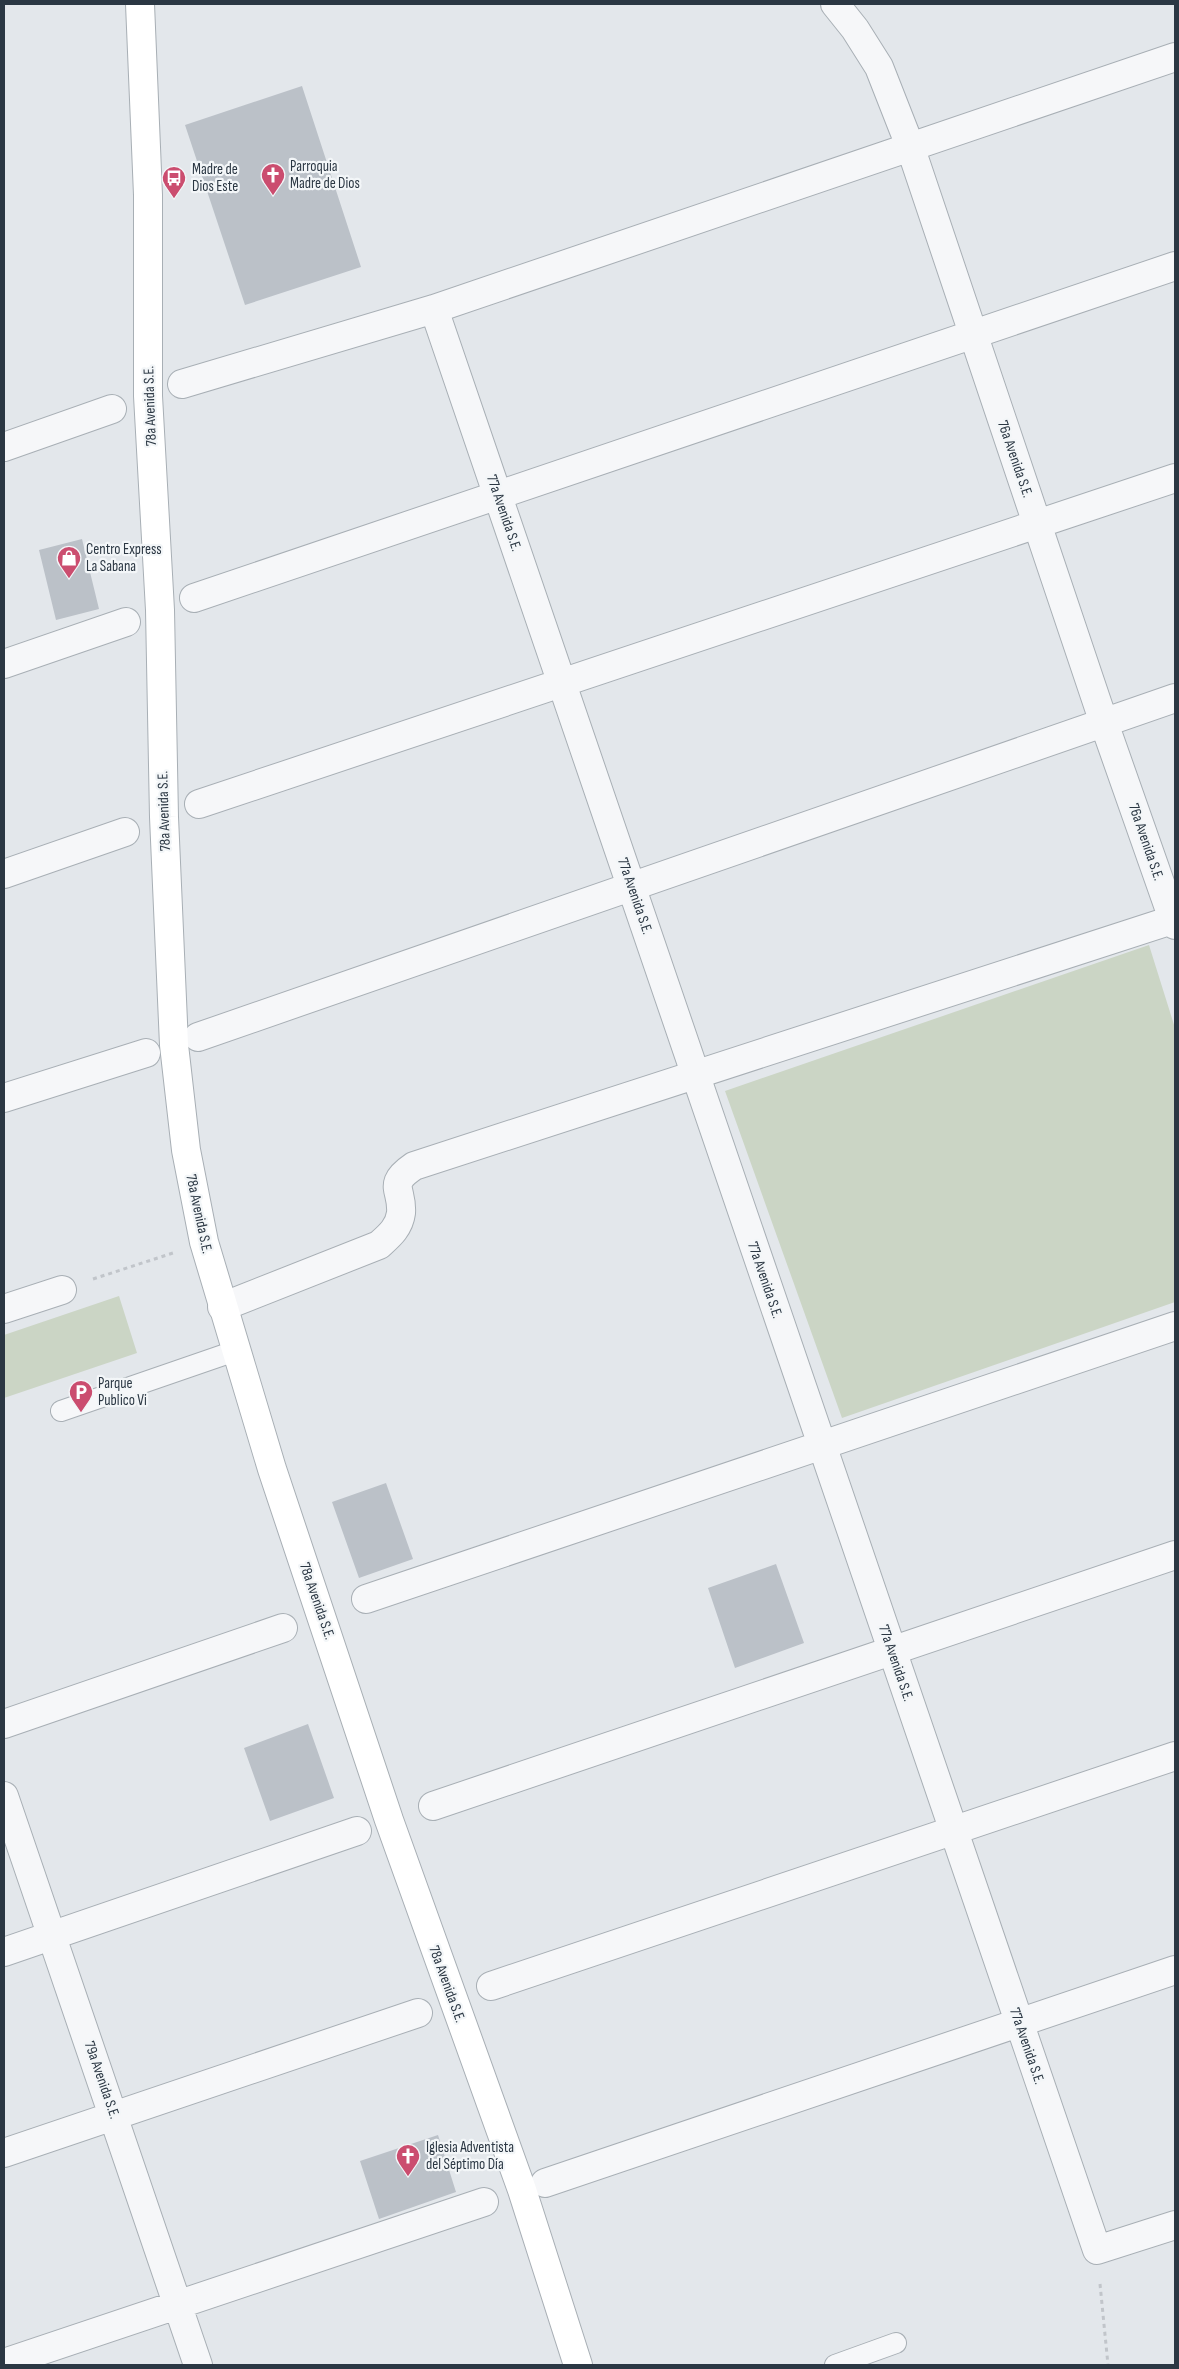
<svg xmlns="http://www.w3.org/2000/svg" width="1179" height="2369" font-family="'Sofia Sans Condensed',sans-serif">
<style>
.green{fill:#cbd5c5}
.building{fill:#bbc1c8}
.lines{fill:none;stroke-linecap:round;stroke-linejoin:round}
.lane-casing{stroke:#a8afb5;stroke-width:22}
.street-casing{stroke:#a8afb5;stroke-width:30}
.secondary-casing{stroke:#a8afb5;stroke-width:30}
.path{stroke:#c1c5ca;stroke-width:3;stroke-dasharray:4 4;stroke-linecap:butt}
.lane{stroke:#f6f7f9;stroke-width:20}
.street{stroke:#f6f7f9;stroke-width:28}
.secondary{stroke:#fff;stroke-width:28}
.labels{text-anchor:middle;dominant-baseline:central;stroke-width:4.5;stroke-linejoin:round;paint-order:stroke}
.poi-label{font-size:15px;fill:#2b3743;stroke:#f3f6f8;text-anchor:start}
.street-label{font-size:15px;fill:#2b3743;stroke:#f3f6f8}
</style>
<rect width="100%" height="100%" fill="#e3e7eb"/>
<path class="green" d="M1149,945l26,83v274l-333,116 -117,-327z
M119,1296l18,57 -133,45v-63z"/>
<path class="building" d="M302,86l59,181 -116,38 -60,-180z
M82,539l17,70 -43,11 -17,-70z
M386,1483l27,76 -54,19 -27,-76z
M776,1564l28,79 -69,25 -27,-80z
M308,1724l26,74 -64,23 -26,-73z
M438,2135l18,57 -77,27 -19,-58z"/>
<g class="lines">
<g class="lane-casing">
<path id="lane" d="M61,1411l174,-60
M835,2365l61,-22"/>
</g>
<g class="street-casing">
<path id="street" d="M835,4l20,25 24,38 31,79 194,577 71,202
M434,309l663,1941 78,-25
M182,384l252,-75 741,-252
M4,447l108,-38
M194,598l981,-332
M4,664l122,-42
M199,804l976,-326
M4,874l121,-42
M198,1037l977,-339
M4,1098l142,-45
M222,1307l157,-62c10,-9 20,-17 22,-32 2,-24 -15,-28 13,-47l761,-247
M4,1309l58,-19
M366,1599l809,-273
M4,1724l279,-96
M4,1796l194,569
M433,1806l742,-251
M4,1952l353,-121
M491,1986l684,-230
M4,2153l414,-140
M545,2183l630,-213
M4,2363l480,-161"/>
</g>
<g class="secondary-casing">
<path id="secondary" d="M140,4l8,191v201l12,214 4,207 10,228 12,105 18,92 68,227 117,351 133,370 56,175"/>
</g>
<path class="path" d="M93,1279l80,-26
M1100,2284l8,81"/>
<use href="#lane" class="lane"/>
<use href="#street" class="street"/>
<use href="#secondary" class="secondary"/>
</g>
<defs>
<g id="church-pin" transform="scale(1.25)"><path d="M0 17L-7.5 6A9.5 9.5 0 1 1 7.5 6Z" fill="#cb4d6f" stroke="#f3f6f8"/><path d="M-1.2-6h2.4v3.5h3.3v2.4h-3.3V6h-2.4V-.1h-3.3v-2.4h3.3Z" fill="#fff"/></g>
<g id="bus-pin" transform="scale(1.25)"><path d="M0 17L-7.5 6A9.5 9.5 0 1 1 7.5 6Z" fill="#cb4d6f" stroke="#f3f6f8"/><path d="M-5-6H5V4H4V6H2V4H-2V6H-4V4H-5ZM-3.5-4V0h7V-4ZM-3.5 1.2v1.5H-2V1.2ZM2 1.2v1.5H3.5V1.2Z" fill="#fff"/></g>
<g id="shop-pin" transform="scale(1.25)"><path d="M0 17L-7.5 6A9.5 9.5 0 1 1 7.5 6Z" fill="#cb4d6f" stroke="#f3f6f8"/><path d="M-5-2.5h2.3a2.7 3.5 0 0 1 5.4 0H5L5.5 6h-11ZM-1.5-2.5h3a1.5 2.3 0 0 0-3 0Z" fill="#fff"/></g>
<g id="parking-pin" transform="scale(1.25)"><path d="M0 17L-7.5 6A9.5 9.5 0 1 1 7.5 6Z" fill="#cb4d6f" stroke="#f3f6f8"/><path d="M-3.5-5.5H1a3.5 3.5 0 0 1 0 7H-1V5.5H-3.5ZM-1-3.4V-.6H.8a1.4 1.4 0 0 0 0-2.8Z" fill="#fff"/></g>
</defs>
<g fill-rule="evenodd">
<use href="#church-pin" x="273" y="175"/>
<use href="#bus-pin" x="174" y="178"/>
<use href="#shop-pin" x="69" y="558"/>
<use href="#parking-pin" x="81" y="1392"/>
<use href="#church-pin" x="408" y="2156"/>
</g>
<g class="labels">
<g class="poi-label">
<text x="290" y="166">Parroquia<tspan x="290" dy="17">Madre de Dios</tspan></text>
<text x="192" y="169">Madre de<tspan x="192" dy="17">Dios Este</tspan></text>
<text x="86" y="549">Centro Express<tspan x="86" dy="17">La Sabana</tspan></text>
<text x="98" y="1383">Parque<tspan x="98" dy="17">Publico Vi</tspan></text>
<text x="426" y="2147">Iglesia Adventista<tspan x="426" dy="17">del Séptimo Día</tspan></text>
</g>
<g class="street-label">
<text transform="translate(150 406) rotate(-92)">78a Avenida S.E.</text>
<text transform="translate(1015 459) rotate(71)">76a Avenida S.E.</text>
<text transform="translate(504 513) rotate(71)">77a Avenida S.E.</text>
<text transform="translate(164 811) rotate(-92)">78a Avenida S.E.</text>
<text transform="translate(1146 842) rotate(71)">76a Avenida S.E.</text>
<text transform="translate(635 896) rotate(71)">77a Avenida S.E.</text>
<text transform="translate(199 1214) rotate(78)">78a Avenida S.E.</text>
<text transform="translate(765 1280) rotate(71)">77a Avenida S.E.</text>
<text transform="translate(317 1601) rotate(71)">78a Avenida S.E.</text>
<text transform="translate(896 1663) rotate(71)">77a Avenida S.E.</text>
<text transform="translate(447 1984) rotate(70)">78a Avenida S.E.</text>
<text transform="translate(1027 2046) rotate(71)">77a Avenida S.E.</text>
<text transform="translate(102 2080) rotate(71)">79a Avenida S.E.</text>
</g>
</g>
<rect width="1179" height="2369" fill="none" stroke="#2b3743" stroke-width="10"/>
</svg>
